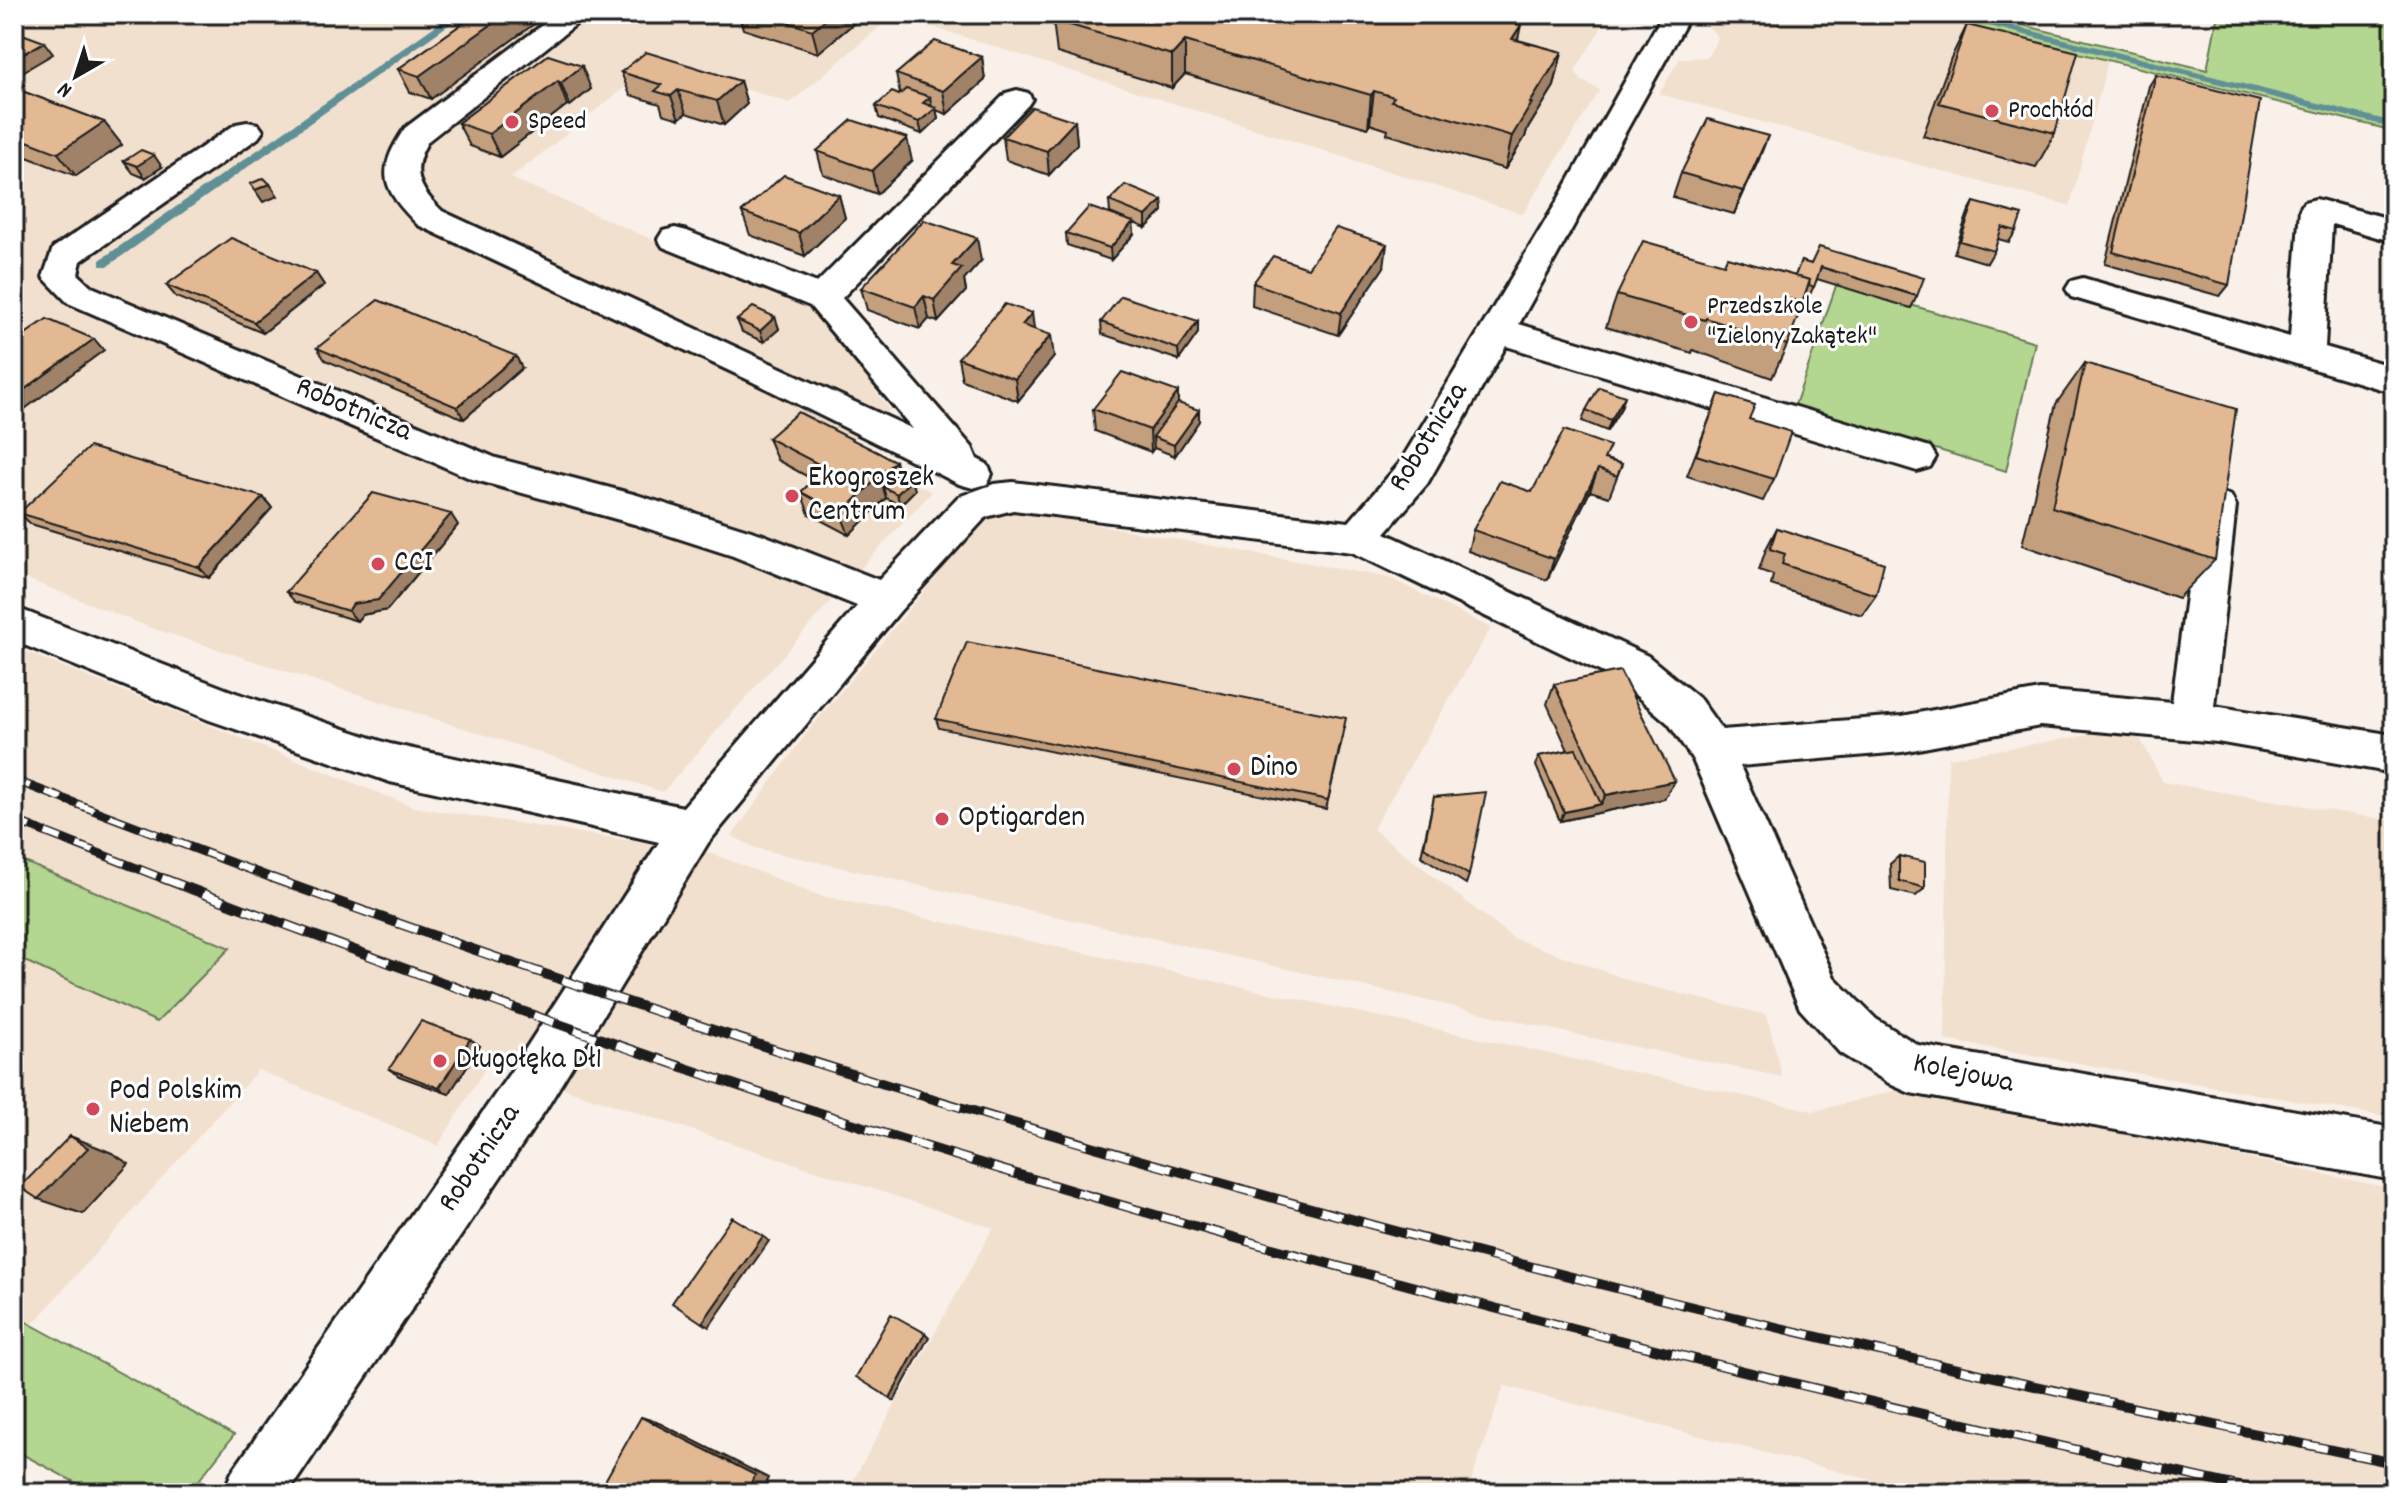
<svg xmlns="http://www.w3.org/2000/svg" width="2408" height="1507" font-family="Dekko,sans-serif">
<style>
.built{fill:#f2e0cf}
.green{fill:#b3d690;stroke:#687956;stroke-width:2}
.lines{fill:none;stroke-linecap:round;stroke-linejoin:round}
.stream{fill:#609096;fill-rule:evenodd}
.minor-casing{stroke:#1c1c1c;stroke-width:6}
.minor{fill:#fff;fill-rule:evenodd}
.rail-far1-casing{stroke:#1c1c1c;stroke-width:9}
.rail-casing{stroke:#1c1c1c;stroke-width:10}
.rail-far1{stroke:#fff;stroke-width:6;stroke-dasharray:17;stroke-linecap:butt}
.rail{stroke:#fff;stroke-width:7;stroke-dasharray:22;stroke-linecap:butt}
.wall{fill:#c39f7e;stroke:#1c1c1c;stroke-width:2}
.shaded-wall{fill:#9f8267;stroke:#1c1c1c;stroke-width:2}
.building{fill:#e3b993;stroke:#1c1c1c;stroke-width:2}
.poi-dot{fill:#d1495b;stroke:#fff;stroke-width:3}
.labels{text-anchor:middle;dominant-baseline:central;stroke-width:6;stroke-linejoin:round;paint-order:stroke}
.far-poi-label{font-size:26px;fill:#1c1c1c;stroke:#fff;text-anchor:start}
.street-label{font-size:30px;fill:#1c1c1c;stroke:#fff}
.poi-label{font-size:30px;fill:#1c1c1c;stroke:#fff;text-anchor:start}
</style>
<rect width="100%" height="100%" fill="#f9f1e9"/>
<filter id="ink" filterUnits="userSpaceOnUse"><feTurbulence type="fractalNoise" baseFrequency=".0125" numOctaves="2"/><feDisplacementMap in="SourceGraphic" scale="16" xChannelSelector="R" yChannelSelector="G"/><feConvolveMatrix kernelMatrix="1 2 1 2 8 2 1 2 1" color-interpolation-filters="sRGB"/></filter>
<g filter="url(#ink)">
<path class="built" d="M14,14h1596l-35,57 6,9 19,10 -77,124 -629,-199 -104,88 -133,-41 -146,116 306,133 73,99 -47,38 89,44 -85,91 -184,209 -509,-163 -140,-55z
M1705,14h215l188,47 -38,145 -411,-112 21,-36 27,-1 6,-10 5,-10 -17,-17z
M995,506l395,72 101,50 -118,201 140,109 124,45 130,32 15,62 -200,-41 -827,-188 -23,-12 76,-105z
M14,647l400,160 297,46 107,42 996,216 95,-24 485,102v304h-472l-418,-107 -37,107h-621l147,-265 -505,-164 -50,82 -180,-76 -226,255 -18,-10v-359l143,66 -130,-159 -13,-7z
M2100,733l38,1 25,48 231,39v297l-449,-78 3,-282z"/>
<path class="green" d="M1945,14h32l230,56 11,-56h176v117l-453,-112z
M1837,283l198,59 -29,129 -211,-66z
M14,856l13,7 203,85 -73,74 -143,-66z
M14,1315l18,10 202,110 -45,58h-94l-81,-43z"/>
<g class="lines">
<path class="stream" d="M452,14h12l-356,252h-8v-6z
M1970,15l424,107v6l-428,-108 -1,-2z"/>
<g class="minor-casing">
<path id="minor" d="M557,14h32l-161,127c-18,30 -10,47 14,70l471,218 -103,-123 -147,-59 -5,-8 5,-8 12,-3 12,3 130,52 189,-190 11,-3 11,3 4,6 -4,6 -186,193 130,149 5,12 10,5 5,10 -5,10 -14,4 -14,-4 -208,-103 -333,-156c-36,-36 -43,-53 -13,-97z
M1663,14h28l-172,310 411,123 6,10 -6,10 -13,4 -411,-125 -79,138 -42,49 263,123 51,42 23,32 180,-14 138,-26 132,12 26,-196 5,-10 14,-5 14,5 5,10 -22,200 180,29v38l-177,-31 -177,-16 -138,26 -162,14 94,211 42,42 42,26 476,83v52l-484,-87 -18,-8 -52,-32 -40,-44 -107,-249 -24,-36 -51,-44 -266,-128 -339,-42 -27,7 -86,94 -192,232 -162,266 -258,384h-65l9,-21 278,-399 149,-231 -269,-60 -181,-62 -195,-79v-34l222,86 154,51 293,63 174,-201 -124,-50 -99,-32 -162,-45 -404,-176 -25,-26 10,-29 183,-124 11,-2 11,2 5,7 -5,7 -177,123 -3,13 14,13 404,171 141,37 124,39 118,46 79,-83 36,-13 19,-2 336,40 50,-58 156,-259z
M2316,199l78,21v22l-62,-18 -7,123 69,20v26l-323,-96 -5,-8 5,-8 12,-3 207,59 10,-128 4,-7z"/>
</g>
<use href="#minor" class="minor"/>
<g class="rail-far1-casing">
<path id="rail-far1" d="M14,780l263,100
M14,820l153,60"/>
</g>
<g class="rail-casing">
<path id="rail" d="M162,878c234,89 469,175 708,251 459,145 929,260 1399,364
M272,878c430,157 868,290 1312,402 268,68 539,126 810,183"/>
</g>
<use href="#rail-far1" class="rail-far1"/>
<use href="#rail" class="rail"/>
</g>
<path class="wall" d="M476,14l-45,85 -21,-7 -12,-23z
M739,14h113l2,9 -36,30 -75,-24z
M1494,14h32l-5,7z
M1053,20l465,20 44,12 -8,34 -27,44 -2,7 -20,32 -118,-35 1,-4 -18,-6 -2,4 -183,-54 -13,14 -115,-35z
M1967,25l88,108 -19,34 -113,-31 28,-78z
M548,55l43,34 -21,17 -3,-1 -67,52 -30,-11 -12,-23z
M982,57l3,23 -38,34 -11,-4 2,9 -16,15 -43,-16 -3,-12 24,-12 -4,-20z
M621,72l119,9 7,23 -23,21 -38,-12 -7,6 -16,-5 -3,-10 -30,-9z
M2156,75l73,210 -9,11 -115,-32 44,-178z
M14,88l90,34 18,23 -46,31 -62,-24z
M1075,121l2,23 -28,31 -43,-15 -3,-23z
M817,151l95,10 -35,33 -54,-20z
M1759,159l-25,55 -61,-17 8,-24z
M124,161l38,6 -17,11 -12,-5z
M839,195l6,23 -40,38 -55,-21 -8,-23z
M1162,200l1,11 -17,17 -36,-15 -1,-12z
M1974,202l42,29 -7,11 -11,-3 -4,12 -7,12 -33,-10 14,-40z
M1133,222l1,12 -23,26 -44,-15 -1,-12z
M981,261l-17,19 2,11 -28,31 -9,-3 -9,10 -53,-19 -6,-22z
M1801,261l116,35 -6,12 -94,-29 -9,20 -4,-2 -8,19 -9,29 -15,33 -79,-28 -1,3 -86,-26 11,-32 107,-31 71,12z
M1384,267l-46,68 -86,-29 1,-23 55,-15z
M316,273l8,12 -61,48 -87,-36 -10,-12z
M775,317l4,12 -15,13 -22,-10 -5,-12z
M1101,322l97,11 -19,27 -77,-26z
M1034,329l20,28 -36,44 -56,-21 -4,-22z
M317,348l205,20 -58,51 -139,-59z
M2085,363l130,197 -37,38 -156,-53 34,-141z
M1178,392v11l21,18 -24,35 -21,-8 -3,4 -56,-21 -2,-22z
M1719,394l30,25 25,60 -11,22 -76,-25z
M1621,408l-14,23 -25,-10 4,-11z
M768,438l130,34 17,18 -15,15 -14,-7 -37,37 -40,-21 -8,-22 13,-12 -37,-20z
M1605,459l17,5 -13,33 -19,-6 -43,89 -79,-29 5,-21 59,-38z
M263,497l9,11 -63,70 -178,-54 -12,-11z
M458,525l-71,85 -25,5 -5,6 -62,-19 -9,-10z
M1777,528l99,67 -14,20 -91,-30 2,-10 -14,-5 7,-21z
M1554,684l110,115 -104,22 -24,-55 3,-10 29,-6 -21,-46z
M936,719l409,8 -19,82 -387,-81z
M1434,797l35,78 -3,9 -45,-28z
M1899,856l26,32 -9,8 -25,-6 -1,-26z
M470,1039l10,7 -31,48 -50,-18 -10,-7z"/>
<path class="shaded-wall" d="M506,14h42l-117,85 -12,-23z
M832,14h20l2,9 -36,30 -6,-23z
M1521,25l-7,33 -2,-19z
M1185,41v33l-13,14v-33z
M44,42l9,12 -39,23v-18z
M1562,52l-8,34 -27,44 -2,7 -20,32 7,-33 18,-33z
M982,57l3,23 -38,34 -4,-23z
M582,66l9,23 -21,17 -9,-23z
M558,81l9,24 -67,52 -11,-23z
M740,81l7,23 -23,21 -7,-24z
M678,90l8,23 -7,6 -8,-23z
M1374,91l-4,33 -2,4 3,-33z
M930,97l2,12 -9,-6z
M936,108l2,11 -16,15 -3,-12z
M1075,121l2,23 -28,31 -2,-24z
M104,122l18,23 -46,31 -18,-23z
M1768,136l-9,23 -25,55 9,-23z
M907,138l5,23 -35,33 -5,-23z
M154,155l8,12 -17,11 -8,-12z
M270,184l8,12 -15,6 -8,-12z
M839,195l6,23 -40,38 -6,-23z
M1162,200l1,11 -17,17v-12z
M1133,222l1,12 -23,26 -1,-12z
M977,238l4,23 -17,19 2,11 -28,31 -4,-22 18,-35z
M1387,244l-3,23 -46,68 3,-22z
M316,273l8,12 -61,48 -9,-11z
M924,296l5,23 -9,10 -5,-22z
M1032,313l3,23 -13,-11z
M775,317l4,12 -15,13 -4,-11z
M1198,321v12l-19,27 -1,-11z
M1051,335l3,22 -36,44 -3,-22z
M94,339l10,11 -90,67v-20z
M516,356l6,12 -58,51 -7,-12z
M1178,392v22l-25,23 1,11 -3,4 -1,-22z
M1625,396l-4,12 -14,23 4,-11z
M1199,410v11l-24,35 -1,-11z
M895,461l6,22 -18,4 3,11 -37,37 -8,-21z
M1598,469l-8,22 -43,89 7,-21z
M912,479l3,11 -15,15 -3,-11z
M263,497l9,11 -63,70 -10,-11z
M451,514l7,11 -71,85 -25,5 -5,6 -9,-10 5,-7z
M1675,781l-11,18 -104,22 4,-9 37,-8 5,-9z
M470,1039l10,7 -31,48 -10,-6z
M70,1136l42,17 17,11 -46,50 -45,-15z
M763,1236l6,5 -60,86 -7,-4z
M925,1333l4,4 -35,64 -4,-3z
M641,1417l16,5 111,56 -7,15h-15z"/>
<path class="building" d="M476,14h30l-87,62 -21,-7z
M762,14h70l-20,16z
M1059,14h421l41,11 -9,14 50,13 -32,51h2l-20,33 -121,-35 3,-4 -20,-6 -3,4 -186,-54 -13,14 -119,-35z
M1967,25l111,27 -23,81 -116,-30z
M25,35l19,7 -30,17v-18z
M935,41l47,16 -39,34 -47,-17z
M646,52l94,29 -23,20 -39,-11 -7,6 -16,-5 7,-6 -41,-13z
M548,55l34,11 -21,17 -3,-2 -69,53 -31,-11z
M2156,75l104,26 -31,184 -116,-33z
M14,88l90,34 -46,31 -44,-17z
M906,89l24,8 -7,6 13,5 -17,14 -43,-16 16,-14 7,3z
M1032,107l43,14 -28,30 -44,-14z
M1708,119l60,17 -25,55 -62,-18z
M852,120l55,18 -35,33 -55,-20z
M141,150l13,5 -17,11 -13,-5z
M784,175l55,20 -40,38 -57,-21z
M264,178l6,6 -15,6 -5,-6z
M1125,185l37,15 -16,16 -37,-15z
M1974,202l48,13 -6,16 -14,-4 -8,24 -34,-10z
M1089,207l44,15 -23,26 -44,-15z
M924,220l53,18 -25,27 10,3 -28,32 -10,-4 -9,11 -54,-19z
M1336,228l51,16 -46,69 -88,-30 20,-27 35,12z
M231,238l85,35 -62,49 -88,-37z
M1643,241l81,23 3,-7 83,23 -8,23 -12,-4 -4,14 12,3 -11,29 -81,-27 -1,2 -88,-25z
M1819,247l105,31 -7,18 -96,-29 -7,20 -5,-2 1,-5 -15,-4 6,-15 10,3z
M1121,296l77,25 -20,28 -77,-27z
M378,300l138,56 -59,51 -140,-59z
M1005,304l27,9 -10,12 29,10 -36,44 -57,-21z
M753,307l22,10 -15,14 -23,-11z
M47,319l47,20 -80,58v-55z
M2085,363l151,46 -21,151 -163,-53z
M1122,372l56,20 -28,38 -57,-21z
M1599,387l26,9 -14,24 -25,-10z
M1719,394l36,11 -6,14 42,13 -17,47 -78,-24z
M1178,403l21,7 -25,35 -21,-8z
M798,412l97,49 -54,53 -40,-22 25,-24 -58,-30z
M1564,430l46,16 -6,13 18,5 -5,12 -19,-7 -44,90 -81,-29 27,-49 32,11z
M89,447l174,50 -64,70 -180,-54z
M898,472l14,7 -15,15 -14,-7z
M373,493l78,21 -73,86 -25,4 -5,7 -62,-19z
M1777,528l107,35 -8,32 -94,-31 3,-10 -15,-5z
M967,642l379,76 -18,82 -392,-81z
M1620,671l55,110 -69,14 -52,-111z
M1576,749l25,55 -37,8 -25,-56z
M1486,792l-17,83 -45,-28 10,-50z
M1899,856l26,6v26l-26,-7z
M421,1021l49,18 -31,49 -50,-19z
M70,1136l18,12 -50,51 -18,-12z
M732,1217l31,19 -61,87 -30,-20z
M891,1314l34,19 -35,65 -34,-21z
M641,1417l114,58 -9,18h-148z"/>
</g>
<g class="poi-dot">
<circle cx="1992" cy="111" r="8"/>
<circle cx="512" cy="122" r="8"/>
<circle cx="1691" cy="322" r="8"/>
<circle cx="792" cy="496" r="8"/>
<circle cx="378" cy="564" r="8"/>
<circle cx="1234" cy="769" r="8"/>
<circle cx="942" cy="819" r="8"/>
<circle cx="440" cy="1061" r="8"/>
<circle cx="93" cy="1109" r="8"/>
</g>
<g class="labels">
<g class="far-poi-label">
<text x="2008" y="111">Prochłód</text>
<text x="528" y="122">Speed</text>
<text x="1707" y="307">Przedszkole<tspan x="1707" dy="30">"Zielony Zakątek"</tspan></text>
</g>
<g class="street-label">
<text transform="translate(353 411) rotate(23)">Robotnicza</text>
<text transform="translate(1430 438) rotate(-58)">Robotnicza</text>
<text transform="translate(1963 1075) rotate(12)">Kolejowa</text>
<text transform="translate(481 1159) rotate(-56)">Robotnicza</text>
</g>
<g class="poi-label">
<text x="808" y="479">Ekogroszek<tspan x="808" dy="34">Centrum</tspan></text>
<text x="394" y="564">CCI</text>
<text x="1250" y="769">Dino</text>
<text x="958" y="819">Optigarden</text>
<text x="456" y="1061">Długołęka Dł1</text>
<text x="109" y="1092">Pod Polskim<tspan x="109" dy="34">Niebem</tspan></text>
</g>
</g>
<rect width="2408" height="1507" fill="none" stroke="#fff" stroke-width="48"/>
<rect x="24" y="24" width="2360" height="1459" fill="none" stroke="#1c1c1c" stroke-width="3" filter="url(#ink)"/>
<g transform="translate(76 76) rotate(219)" stroke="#ffffff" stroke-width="6" paint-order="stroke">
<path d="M0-6L14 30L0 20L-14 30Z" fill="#1c1c1c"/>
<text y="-12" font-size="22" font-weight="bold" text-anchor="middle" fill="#1c1c1c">N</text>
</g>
</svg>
